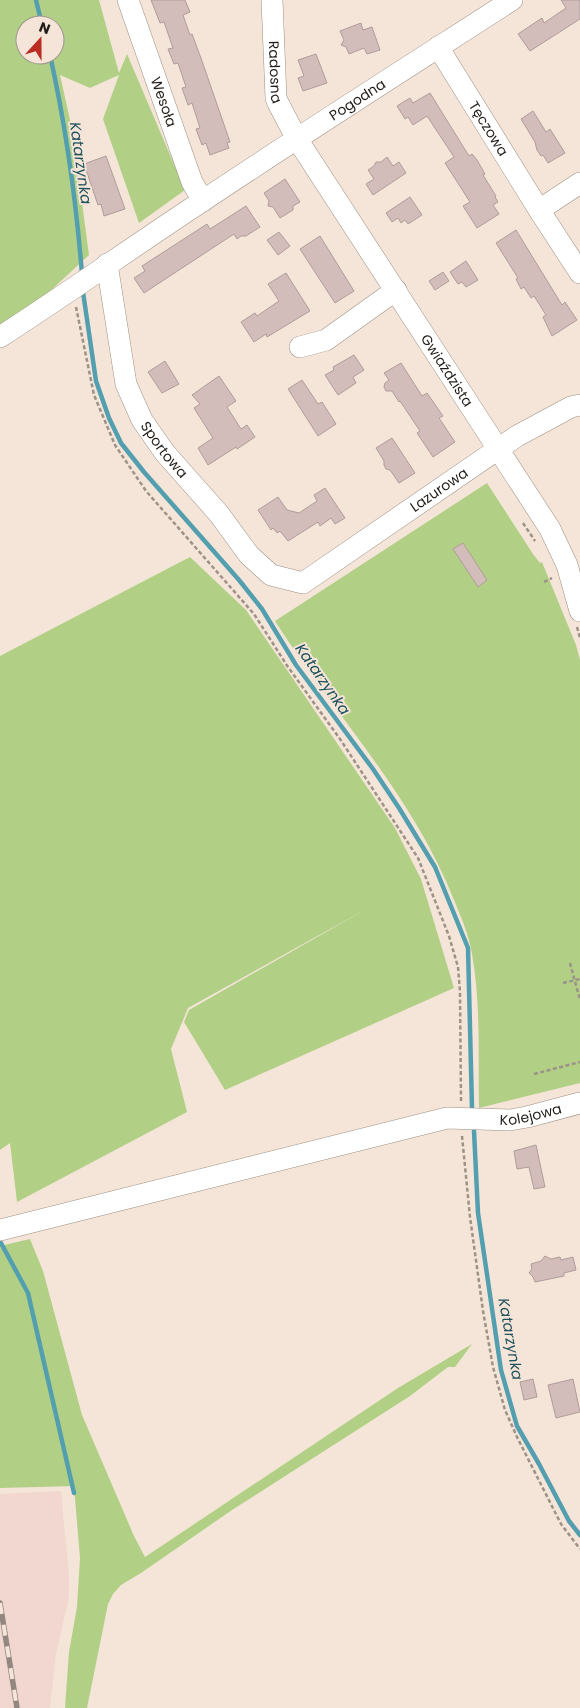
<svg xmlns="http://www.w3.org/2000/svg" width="580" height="1708" font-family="Poppins,sans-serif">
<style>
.industrial{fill:#f1d7d0}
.green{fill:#b1d085;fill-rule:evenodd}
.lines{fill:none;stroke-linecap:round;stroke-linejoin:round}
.stream{stroke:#549faf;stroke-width:4.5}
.building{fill:#d2bdbb;stroke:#b09c9a}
.minor-casing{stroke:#9e9084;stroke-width:22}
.path{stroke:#9d9288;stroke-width:2.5;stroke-dasharray:4 2.5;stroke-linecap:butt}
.minor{stroke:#fff;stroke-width:21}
.rail-casing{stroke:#92887f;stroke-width:5.5}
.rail{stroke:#f4e5d8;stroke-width:4;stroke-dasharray:11;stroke-linecap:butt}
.labels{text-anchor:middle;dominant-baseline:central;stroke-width:4;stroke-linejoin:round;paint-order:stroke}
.street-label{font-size:14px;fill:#221d18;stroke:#f4e5d8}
.water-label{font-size:15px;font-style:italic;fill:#22525d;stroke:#f4e5d8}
</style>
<rect width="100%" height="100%" fill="#f4e5d8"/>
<path class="industrial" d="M61,1491l8,85v21l-13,57 -6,54h-50v-214z"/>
<path class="green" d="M0,0h99l20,73 8,-19 58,136 -46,33 -36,-104 16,-44 -29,13 -30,-13 12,54 17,126 -42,39 -47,31zM25,25h30v30h-30z
M487,483l46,71 7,9 2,-1 34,83 4,15v423l-101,25c-1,-51 2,-104 -7,-154 -3,-19 -11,-37 -18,-54 -41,-104 -120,-186 -179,-279z
M190,557l56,53 149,218 26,51 33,109 -229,102 -41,-68 5,-12 179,-102 -180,100 -17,41 16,63 -170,90 -7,-59 -10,7v-494z
M30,1239l13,32 39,144 52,121 11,21 253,-169 74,-44 -17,23h-7l-38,29 -178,114 -91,63 -20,12 -8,9 -5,10 -21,104h-22l4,-56 8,-45 3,-49 -6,-72 -74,2v-242z"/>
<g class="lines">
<path class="stream" d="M36,0l6,25
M50,55c16,72 26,145 32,219
M83,292l13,89 13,37 12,25 23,29 95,108 23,29 34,56 77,104 26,39 36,59 33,81 4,160
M474,1131l4,82 23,157 16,56 22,38 30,57 11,14
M1,1243l27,50 46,200"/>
</g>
<path class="building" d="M151,0h34l5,12 -7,3 7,20 2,-1 10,27 28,81 -3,1 2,5 -19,7 -4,-12 -4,2 -6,-16 4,-1 -8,-25 -4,2 -6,-17 4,-1 -8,-24 -4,1 -6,-15 5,-1 -9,-26 -4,1z
M561,0h19v19l-50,32 -12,-17 24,-16 2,5 22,-15z
M361,23l2,7 9,-3 8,23 -13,4 -3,-6 -15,6 -3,-7 -5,-2 3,-5 -4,-9z
M316,54l11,29 -24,8 -5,-13 6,-2 -6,-16z
M430,93l39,63 3,-2 5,6 8,14 -2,1 13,21 -1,1 3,5 -5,3 6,9 -22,14 -14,-22 7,-4 -25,-39 9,-6 -27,-41 -14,9 -5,-8 -3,2 -8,-13 13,-8 3,5z
M533,111l13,21 4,-3 15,24 -17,10 -5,-8 -2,1 -4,-6 -2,-8 -14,-23z
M106,156l19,53 -21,7 -3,-12 -3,1 -14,-41z
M387,157l6,9 6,-4 7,11 -33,22 -7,-11 8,-5 -6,-9 6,-4 2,-4h5z
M285,179l15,23 -7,4v4l-13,8 -7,-11 -5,-1 1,-5 -5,-8z
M410,197l12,18 -14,9 -3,-4 -4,3 -3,-5 -6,4 -6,-9z
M246,206l14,21 -14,9h-5l-4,3 -3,-5 -90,59 -10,-15 11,-7 -3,-5 65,-42 3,5z
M516,230l46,75 3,-3 12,18 -25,16 -9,-19 3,-2 -12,-19 -3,2 -7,-11 -3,2 -5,-10 2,-1 -22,-35z
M279,232l11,14 -12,9 -11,-15z
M320,236l34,55 -19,12 -35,-54z
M466,261l12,19 -12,7 -4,-5 -4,2 -8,-12z
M443,272l6,9 -14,9 -6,-9z
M286,273l24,38 -43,26 -1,-3 -12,8 -13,-20 14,-9 2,3 22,-15 -11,-17z
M354,355l10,15 -11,7 3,6 -18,12 -13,-20 9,-5 -1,-3z
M165,361l14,23 -17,9 -14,-21z
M401,363l21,33 5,-3 16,23 -4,2 16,24 -22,15 -16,-24 3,-2 -20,-30 -1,1 -7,-11h-6l-2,-4 1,-4 4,-3 -5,-7z
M219,376l17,25 -9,6 14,22 6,-4 8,12 -18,12 -1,-2 -28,18 -10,-17 15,-10 -19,-30 6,-4 -8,-9z
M302,380l16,24 4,-2 14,22 -18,12 -30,-47z
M392,438l23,35 -16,10 -9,-13 -4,-1 -2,-4v-4l-8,-13z
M325,488l20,30 -10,6 -4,-6 -11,8 -2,-4 -30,19 -8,-10 -3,2 -4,-5 -2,2 -13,-20 20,-13 9,13 12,3 18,-12 -3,-6z
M463,543l24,37 -9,7 -25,-38z
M536,1145l9,42 -11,2 -5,-22 -12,2 -3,-18z
M545,1256l6,3 9,-2 1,3 12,-3 3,13 -12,3v3l-29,6 -2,-5 -4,-4 3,-4 -1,-5 10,-3z
M533,1379l4,18 -13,3 -4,-18z
M573,1379l7,33 -24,6 -8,-33z"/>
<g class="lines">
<g class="minor-casing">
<g id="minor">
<path id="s1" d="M128,0l64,182 11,19"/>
<path id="s2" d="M272,0l4,98 2,5 19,36 253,390 17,36 13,46"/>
<path id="s3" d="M438,47l101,163 41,63"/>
<path d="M539,210l41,-27"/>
<path id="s4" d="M107,264l19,120 16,36 23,33 54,61 30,41 22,20 32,8 214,-147 54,-29 9,-2"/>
<path id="s5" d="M0,337c68,-44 134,-91 201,-135 103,-69 207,-135 311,-202"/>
<path d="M300,347l26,-7 70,-50"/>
<path id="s6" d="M0,1230l447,-112 63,2 17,-3 53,-14"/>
</g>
</g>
<path class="path" d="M76,307l18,88 21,50 31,46 108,123 34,53 52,72 78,119 31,78 9,31 2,25 1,109
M523,523l12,18
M544,582l8,-4
M577,627l3,11
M570,963l10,37
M563,983l17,-4
M534,1074l46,-12
M462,1136l8,81 13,94 10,56 12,43 12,27 44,87 19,25"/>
<use href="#minor" class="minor"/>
<g class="rail-casing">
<path id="rail" d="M0,1603l17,105"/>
</g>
<use href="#rail" class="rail"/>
</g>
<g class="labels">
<g class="street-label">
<text stroke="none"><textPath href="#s2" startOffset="72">Radosna</textPath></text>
<text stroke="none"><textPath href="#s5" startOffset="429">Pogodna</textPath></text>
<text stroke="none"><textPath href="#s1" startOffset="108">Wesoła</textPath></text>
<text stroke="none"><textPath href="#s3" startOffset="96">Tęczowa</textPath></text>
<text stroke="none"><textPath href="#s2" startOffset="420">Gwiaździsta</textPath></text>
<text stroke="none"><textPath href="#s4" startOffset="198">Sportowa</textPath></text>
<text stroke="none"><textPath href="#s4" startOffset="561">Lazurowa</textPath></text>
<text stroke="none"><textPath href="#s6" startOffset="545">Kolejowa</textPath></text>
</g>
<g class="water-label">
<text transform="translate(81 163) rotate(82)">Katarzynka</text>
<text transform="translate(323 679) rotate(55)">Katarzynka</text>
<text transform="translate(511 1339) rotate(80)">Katarzynka</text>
</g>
</g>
<g transform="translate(40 40) rotate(21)"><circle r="24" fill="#f4e5d8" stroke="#a0958b"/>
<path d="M0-4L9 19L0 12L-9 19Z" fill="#bb2d22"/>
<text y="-8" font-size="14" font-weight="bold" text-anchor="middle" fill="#221d18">N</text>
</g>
</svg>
